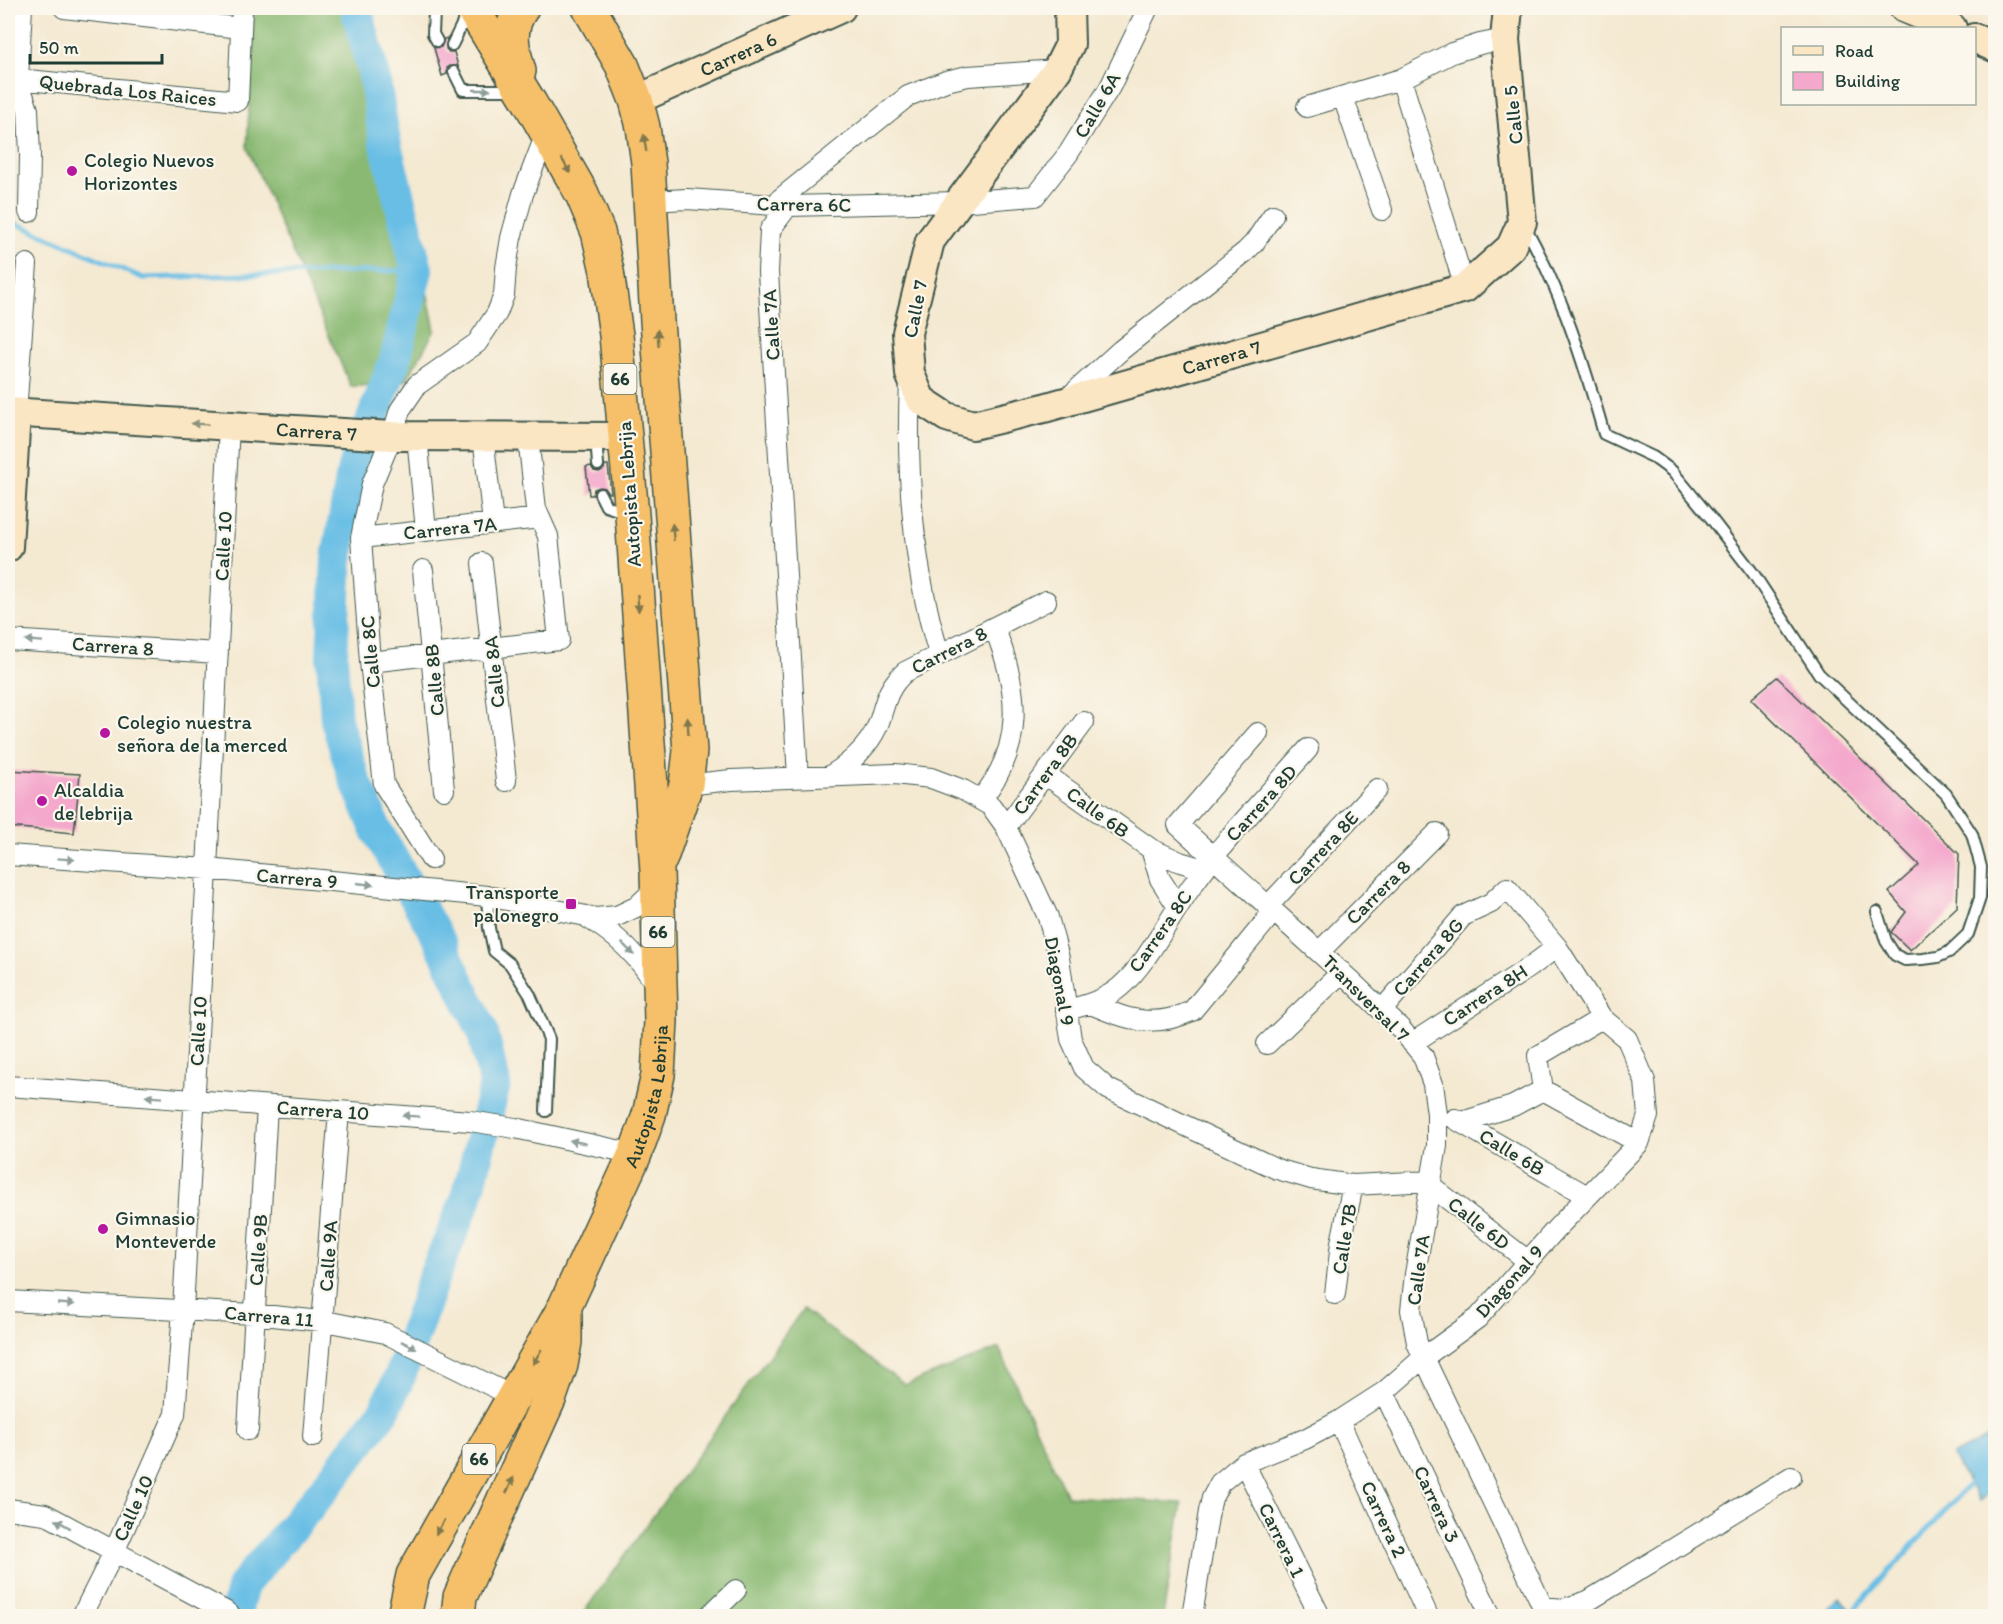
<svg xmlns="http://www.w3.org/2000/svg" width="2003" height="1624" font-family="Itim,sans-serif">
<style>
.forest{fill:#89b972;stroke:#547b53;stroke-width:1.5}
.water{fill:#68bee5;stroke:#447e8c;stroke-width:1.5}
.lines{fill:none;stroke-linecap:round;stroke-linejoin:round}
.stream{stroke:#68bee5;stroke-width:5}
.river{stroke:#68bee5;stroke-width:32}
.building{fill:#f4a8cc}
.lane-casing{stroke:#3f574c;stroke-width:14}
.street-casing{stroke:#3f574c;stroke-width:22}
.secondary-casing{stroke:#3f574c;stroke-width:32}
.highway-casing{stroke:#3f574c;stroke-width:36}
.lane{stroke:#fff;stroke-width:10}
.street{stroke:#fff;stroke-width:20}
.secondary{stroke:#fbe6c4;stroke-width:28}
.highway{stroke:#f6c06b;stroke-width:33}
.oneway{fill:#8f9e9a}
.oneway2{fill:#80784d}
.oneway3{fill:#8d927c}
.poi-dot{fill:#b5179e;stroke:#fbf7ec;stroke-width:2}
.labels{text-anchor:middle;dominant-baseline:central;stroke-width:4.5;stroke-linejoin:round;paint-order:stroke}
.shield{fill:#fbf7ec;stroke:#61756b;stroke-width:1.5}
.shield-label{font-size:18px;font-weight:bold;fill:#1f3d34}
.street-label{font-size:20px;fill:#1f3d34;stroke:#fbf7ec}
.poi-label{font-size:20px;fill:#1f3d34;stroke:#fbf7ec;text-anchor:start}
</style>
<rect width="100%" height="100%" fill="#fbf7ec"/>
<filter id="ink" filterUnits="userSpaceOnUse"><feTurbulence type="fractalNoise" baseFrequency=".0167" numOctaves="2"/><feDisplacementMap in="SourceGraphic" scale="12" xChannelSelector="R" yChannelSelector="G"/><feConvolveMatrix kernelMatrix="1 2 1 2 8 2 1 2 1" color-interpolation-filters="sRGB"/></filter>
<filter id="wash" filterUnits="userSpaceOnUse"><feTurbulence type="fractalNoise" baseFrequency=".008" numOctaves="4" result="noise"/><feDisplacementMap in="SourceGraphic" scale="24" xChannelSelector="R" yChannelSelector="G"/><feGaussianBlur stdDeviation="1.35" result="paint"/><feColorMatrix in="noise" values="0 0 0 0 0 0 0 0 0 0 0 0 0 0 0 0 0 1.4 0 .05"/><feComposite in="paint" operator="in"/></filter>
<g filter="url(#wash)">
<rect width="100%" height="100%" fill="#f4e9d1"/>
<path class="forest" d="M254,8h114l67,322 -29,51 -55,6 -104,-240z
M803,1309l102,76 94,-37 68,148 115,7 -19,113h-582z"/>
<path class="water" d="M1995,1433v52l-15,16 -28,-45z
M1839,1597l18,19h-36z"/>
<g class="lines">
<path class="stream" d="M8,220l135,58 274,-8
M1848,1616l125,-136"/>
<path class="river" d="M235,1616l8,-31 78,-92 63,-82 16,-35 33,-97 34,-82 28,-113 -13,-54 -43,-90 -62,-109 -24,-56 -17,-55 -4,-64 5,-97 16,-91 42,-108 22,-90 -32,-128 -11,-67 -18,-67"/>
</g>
<g id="blocks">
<path class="building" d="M447,38l-1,11 3,3h5l4,14h-8l-3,2v6l-5,2 -8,-28 7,-1 3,-8z
M605,465h3l3,28h-3l-3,-5 -5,-1 -6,2 -1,6h-4l-3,-28 5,-1 3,5 5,1 5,-3z
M1777,677l182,177 -2,53 -47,43 -19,-18 15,-20 -17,-20 30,-27 -168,-166z
M8,770l72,4 -6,59 -66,-6z"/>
</g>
</g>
<g filter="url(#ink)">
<use href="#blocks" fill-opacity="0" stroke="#3f574c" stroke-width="1.5"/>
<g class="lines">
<g class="lane-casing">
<path id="lane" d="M433,8l1,3 -1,23 4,7
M452,45l17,-35
M454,72l9,18h52
M1524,225c37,65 60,138 80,209l49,23 19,14 38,46 43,56 66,101 127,120 26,40 9,33 -1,31 -12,36 -19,18 -11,5 -15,2 -18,1 -10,-5 -9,-14 -9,-29
M596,437l2,28
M600,494l6,12 21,7
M487,896l2,32 5,23 16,13 20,31 19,44 -3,72"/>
</g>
<g class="street-casing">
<path id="street" d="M22,8l-4,71 10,31 2,45 -1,57
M64,8l177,20
M8,78l230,23 4,-93
M1401,79l64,209
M1343,97l39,113
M1307,107l94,-28 51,-26 28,-9 25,-5
M650,201l37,-2 101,7 171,-4 76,-6 33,-42 42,-67 38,-79
M910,381c-4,92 2,184 29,273
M1068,398l53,-48 124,-98 9,-9 19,-28
M16,413l11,-149
M417,436l9,95
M483,436l10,87
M361,538l179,-20
M482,563l24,218
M423,570l21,220
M8,640l210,13
M370,662l189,-22 -11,-104 -12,-27 -8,-72
M1258,733l-80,92 173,156 50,48 22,27 10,28 4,30v32l-22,128 -4,36 6,33 126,264
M1045,774l106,75 29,13 24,7
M830,776c22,-14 44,-34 51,-60 5,-18 9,-31 24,-44l141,-71
M798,777l-30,-505 2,-42 18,-24 -8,-7 128,-103 38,-15 22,-5 89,-6
M686,785l45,-5 164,-6 36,4 32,12 28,16 15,21 42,90 11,41 12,81 13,29 24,21 169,80 34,10 42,6 78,-4
M980,800c46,-53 39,-112 14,-173
M1006,827l78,-105
M1151,849l9,30 18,28
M8,855l199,14 280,27 109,22 21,-2 19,-9 15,-14 6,-9
M431,859l-47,-74 -14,-123 -9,-124 11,-54 20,-48 8,-26 17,-25 60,-42 20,-30 7,-18 2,-27 5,-30 12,-44 24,-63
M1268,906l109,-117
M588,918c29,17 52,40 69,69
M1319,952l118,-119
M1091,1004c38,16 61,25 101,7l82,-100
M1066,1010c19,-4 39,-10 54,-23 28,-24 50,-71 72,-101 34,-49 77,-92 116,-137
M1412,1043l118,-76 27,-20
M1267,1044l75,-72
M8,1086l462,35 45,7 120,26
M1543,1090l-5,-34 64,-38
M1455,1119l132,77
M1462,1122l51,-16 30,-16 96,53
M1431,1186l97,75
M1335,1294l6,-51 12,-58
M8,1301l246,13 76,8 55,11 129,64
M1384,1392l107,224
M1339,1421l89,195
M248,1430l19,-324
M313,1437l26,-326
M1244,1463l76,153
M8,1509l37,5 180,97 6,5
M1543,1607l20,2 25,-8 203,-124
M82,1616l32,-64 61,-138 8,-104 24,-441 22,-444
M709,1616l27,-26
M1192,1616l17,-105 3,-13 8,-15 24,-20 61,-24 34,-18 45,-29 39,-34 55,-40 78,-89 83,-86 9,-27 -3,-35 -18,-42 -25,-21 -45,-71 -50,-59 -16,15 -28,13 -81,94"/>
</g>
<g class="secondary-casing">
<g id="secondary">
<path id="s1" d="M1069,8l1,36 -13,26 -127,171 -23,92 3,41 11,26 26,17 26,8 71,-17 421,-120 46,-41 11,-25 -17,-183 3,-31"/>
<path d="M1904,8l48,20"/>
<path d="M1974,38l22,10"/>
<path id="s2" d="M636,100l205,-92"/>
<path id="s3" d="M8,412l384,24 233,1"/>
<path d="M8,547l8,-134"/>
</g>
</g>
<g class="highway-casing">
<g id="highway">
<path d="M589,8l33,57 14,35 7,27 5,36 9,158 33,430 -4,34 -25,73"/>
<path d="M519,71c-7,-24 -12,-42 3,-63"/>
<path id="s4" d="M404,1616l9,-41 152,-269 70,-152 14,-39 9,-40 3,-54 -4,-150 -25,-356 -16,-180 -9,-64 -9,-39 -16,-38 -52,-91 -58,-95"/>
<path d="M458,1616l2,-19 15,-34 75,-166 11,-32 4,-23v-28"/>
</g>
</g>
<use href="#lane" class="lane"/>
<use href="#street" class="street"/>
<use href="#secondary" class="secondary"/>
<use href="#highway" class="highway"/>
</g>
<defs><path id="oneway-solid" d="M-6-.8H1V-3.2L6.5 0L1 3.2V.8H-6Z" transform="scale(1.5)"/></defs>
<g class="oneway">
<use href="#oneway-solid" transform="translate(482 90)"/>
<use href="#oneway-solid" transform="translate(34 641) rotate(-176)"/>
<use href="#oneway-solid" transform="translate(66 859) rotate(4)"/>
<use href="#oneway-solid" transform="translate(365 884) rotate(6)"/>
<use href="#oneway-solid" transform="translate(628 949) rotate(45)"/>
<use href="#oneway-solid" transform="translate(154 1097) rotate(-176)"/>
<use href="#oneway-solid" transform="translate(411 1116) rotate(-176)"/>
<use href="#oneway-solid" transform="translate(578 1142) rotate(-168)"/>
<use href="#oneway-solid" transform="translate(66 1304) rotate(3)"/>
<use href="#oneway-solid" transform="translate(409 1345) rotate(26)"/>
<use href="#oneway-solid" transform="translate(63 1524) rotate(-151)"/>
</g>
<g class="oneway2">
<use href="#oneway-solid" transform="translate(645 143) rotate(-98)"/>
<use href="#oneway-solid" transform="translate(566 166) rotate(61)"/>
<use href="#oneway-solid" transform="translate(658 338) rotate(-94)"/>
<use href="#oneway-solid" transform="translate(673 532) rotate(-95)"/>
<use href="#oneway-solid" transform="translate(638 603) rotate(86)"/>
<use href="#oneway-solid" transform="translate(688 726) rotate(-93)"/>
<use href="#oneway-solid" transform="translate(537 1357) rotate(120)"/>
<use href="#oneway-solid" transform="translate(510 1485) rotate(-65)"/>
<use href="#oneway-solid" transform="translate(440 1527) rotate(120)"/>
</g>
<use class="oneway3" href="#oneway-solid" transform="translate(200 424) rotate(-177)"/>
</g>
<g class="poi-dot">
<circle cx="72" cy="171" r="6"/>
<circle cx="105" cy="733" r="6"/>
<circle cx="42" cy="801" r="6"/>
<rect x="565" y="898" width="12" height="12" rx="3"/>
<circle cx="103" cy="1229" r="6"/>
</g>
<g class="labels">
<g class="shield">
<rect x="603.5" y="364" width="33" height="30" rx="4.5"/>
<rect x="641.5" y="917" width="33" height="30" rx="4.5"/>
<rect x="462.5" y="1444" width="33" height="30" rx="4.5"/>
</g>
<g class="shield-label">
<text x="620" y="379">66</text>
<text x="658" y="932">66</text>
<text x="479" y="1459">66</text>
</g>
<g class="street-label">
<text stroke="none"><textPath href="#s2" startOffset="112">Carrera 6</textPath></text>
<text transform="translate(128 90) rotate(6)">Quebrada Los Raices</text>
<text transform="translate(1097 105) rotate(-60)">Calle 6A</text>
<text transform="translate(1513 115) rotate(-96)">Calle 5</text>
<text transform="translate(804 204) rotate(1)">Carrera 6C</text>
<text transform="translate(915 309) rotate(-79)">Calle 7</text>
<text transform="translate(771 325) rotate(-93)">Calle 7A</text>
<text stroke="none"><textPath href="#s1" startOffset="758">Carrera 7</textPath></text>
<text stroke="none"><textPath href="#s3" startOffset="309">Carrera 7</textPath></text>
<text transform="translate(629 494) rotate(-94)">Autopista Lebrija</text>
<text transform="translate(450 528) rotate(-6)">Carrera 7A</text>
<text transform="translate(223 546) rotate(-87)">Calle 10</text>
<text transform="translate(113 646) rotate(4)">Carrera 8</text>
<text transform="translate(949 650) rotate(-27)">Carrera 8</text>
<text transform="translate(370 652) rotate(-95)">Calle 8C</text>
<text transform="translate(494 672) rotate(-96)">Calle 8A</text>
<text transform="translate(434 680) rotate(-95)">Calle 8B</text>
<text transform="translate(1045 774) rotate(-54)">Carrera 8B</text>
<text transform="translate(1261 803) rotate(-48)">Carrera 8D</text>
<text transform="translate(1098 812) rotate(36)">Calle 6B</text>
<text transform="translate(1323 848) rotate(-47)">Carrera 8E</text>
<text transform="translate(297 878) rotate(5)">Carrera 9</text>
<text transform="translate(1378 892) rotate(-45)">Carrera 8</text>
<text transform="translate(1160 931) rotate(-55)">Carrera 8C</text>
<text transform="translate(1428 957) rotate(-49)">Carrera 8G</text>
<text transform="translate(1060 981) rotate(79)">Diagonal 9</text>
<text transform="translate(1485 995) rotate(-33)">Carrera 8H</text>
<text transform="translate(1366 998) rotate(45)">Transversal 7</text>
<text transform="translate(198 1031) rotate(-87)">Calle 10</text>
<text stroke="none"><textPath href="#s4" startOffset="578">Autopista Lebrija</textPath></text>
<text transform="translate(323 1110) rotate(4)">Carrera 10</text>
<text transform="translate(1512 1152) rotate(31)">Calle 6B</text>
<text transform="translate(1479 1223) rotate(38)">Calle 6D</text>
<text transform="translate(1344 1239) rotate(-81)">Calle 7B</text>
<text transform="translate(258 1250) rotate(-86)">Calle 9B</text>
<text transform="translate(328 1256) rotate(-86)">Calle 9A</text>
<text transform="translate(1418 1270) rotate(-82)">Calle 7A</text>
<text transform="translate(1509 1281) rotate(-48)">Diagonal 9</text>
<text transform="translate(269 1316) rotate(5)">Carrera 11</text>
<text transform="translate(1437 1504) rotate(65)">Carrera 3</text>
<text transform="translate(133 1508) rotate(-66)">Calle 10</text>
<text transform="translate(1384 1519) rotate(65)">Carrera 2</text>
<text transform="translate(1282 1540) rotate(64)">Carrera 1</text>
</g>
<g class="poi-label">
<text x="84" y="160">Colegio Nuevos<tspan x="84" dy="23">Horizontes</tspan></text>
<text x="117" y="722">Colegio nuestra<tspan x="117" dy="23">señora de la merced</tspan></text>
<text x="54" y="790">Alcaldia<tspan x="54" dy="23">de lebrija</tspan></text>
<text x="559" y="892" text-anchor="end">Transporte<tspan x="559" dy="23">palonegro</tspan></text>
<text x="115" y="1218">Gimnasio<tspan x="115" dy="23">Monteverde</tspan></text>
</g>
</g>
<rect width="2003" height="1624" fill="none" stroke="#fbf7ec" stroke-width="30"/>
<rect x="1781" y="27" width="195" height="78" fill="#fbf7ec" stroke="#a3ada2" stroke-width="1.5"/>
<rect x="1793" y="46" width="30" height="9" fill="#fbe6c4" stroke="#a3ada2" stroke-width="1.5"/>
<text x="1835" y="57" font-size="18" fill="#1f3d34">Road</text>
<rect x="1793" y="72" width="30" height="18" fill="#f4a8cc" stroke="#a3ada2" stroke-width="1.5"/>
<text x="1835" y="87" font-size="18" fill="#1f3d34">Building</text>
<path d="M30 54v9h132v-9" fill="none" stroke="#1f3d34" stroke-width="3"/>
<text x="39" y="54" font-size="18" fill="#1f3d34" stroke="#fbf7ec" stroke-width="4.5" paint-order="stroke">50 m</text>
</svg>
